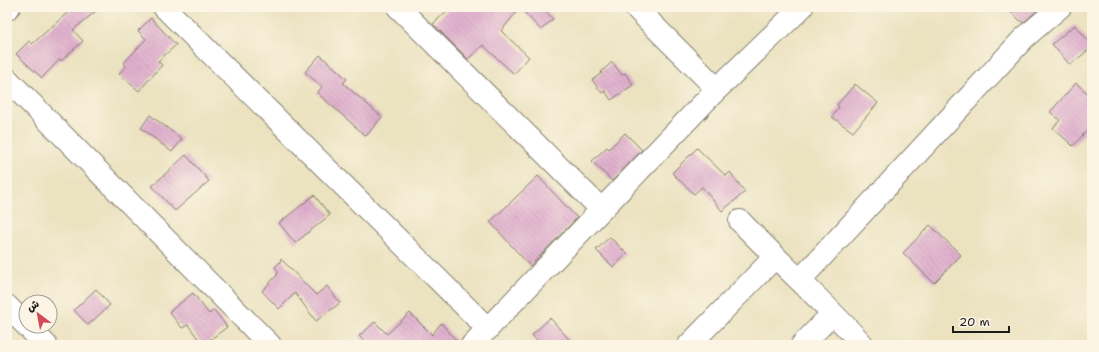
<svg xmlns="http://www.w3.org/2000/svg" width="1099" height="352" font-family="'Shantell Sans','Playpen Sans Arabic',sans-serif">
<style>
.building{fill:url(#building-back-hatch)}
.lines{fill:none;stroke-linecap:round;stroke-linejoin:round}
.minor-casing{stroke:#847f6e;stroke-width:24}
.minor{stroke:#fff;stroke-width:22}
</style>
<defs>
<pattern id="building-back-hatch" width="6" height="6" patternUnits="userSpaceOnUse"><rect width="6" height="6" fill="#e0b0ce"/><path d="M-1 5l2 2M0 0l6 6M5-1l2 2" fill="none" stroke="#c097b0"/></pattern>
</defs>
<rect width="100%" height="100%" fill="#fcf5e5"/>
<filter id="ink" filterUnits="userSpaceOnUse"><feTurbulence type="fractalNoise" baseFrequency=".025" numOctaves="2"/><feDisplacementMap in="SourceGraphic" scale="8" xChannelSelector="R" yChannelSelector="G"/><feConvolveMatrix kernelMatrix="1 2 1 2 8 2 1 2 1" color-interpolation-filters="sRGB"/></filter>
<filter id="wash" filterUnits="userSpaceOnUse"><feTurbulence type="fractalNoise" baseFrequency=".012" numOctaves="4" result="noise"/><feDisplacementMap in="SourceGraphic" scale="16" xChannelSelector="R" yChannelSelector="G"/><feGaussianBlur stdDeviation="0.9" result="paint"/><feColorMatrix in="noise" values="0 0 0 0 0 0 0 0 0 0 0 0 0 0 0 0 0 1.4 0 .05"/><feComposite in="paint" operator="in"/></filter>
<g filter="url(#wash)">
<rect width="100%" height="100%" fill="#ebe2c0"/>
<g id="blocks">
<path class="building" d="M74,7h27l-28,23 10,11 -22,20 -1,-2 -18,19 -26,-24 13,-13 3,3z
M451,7h91l11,12 -12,11 -21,-22 -19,23 28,26 -15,17 -31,-29 -15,14 -35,-35z
M1005,7h36l-18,16z
M151,18l25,27 -18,16 4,4 -23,26 -20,-17 7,-8 -2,-3 22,-24 -8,-8z
M1075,25l17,20v2l-22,18 -18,-21z
M320,55l27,24 -4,4 39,34 -16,19 -49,-43 5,-6 -17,-15z
M612,62l10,13 3,-2 8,12 -22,15 -6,-9 -3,2 -10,-13 10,-7 -1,-1z
M1076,83l16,14v28l-19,21 -20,-18 7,-8 -10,-8z
M855,84l23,19 -25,29 -21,-15 7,-10 -2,-2z
M150,115l32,24 -10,13 -31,-24z
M625,133l17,17 -30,31 -20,-20 15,-14 2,2z
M697,148l29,28 4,-4 15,20 -23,19 -20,-24 -8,7 -22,-21z
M186,155l23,26 -34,30 -23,-25z
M538,176l39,42 -47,48 -40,-44z
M314,195l16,20 -35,28 -16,-20z
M930,225l31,30 -27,28 -31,-30z
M610,237l17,17 -14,13 -17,-17z
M281,259l35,36 11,-9 13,17 -24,18 -21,-28 -16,16 -17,-18 15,-16 1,-4 -3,-4 5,-5z
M96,289l14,16 -22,20 -14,-15z
M193,293l16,21 5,-4 13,17 -24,18 -15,-20 -6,3 -13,-16z
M410,313l22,22 9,-12 19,22h-92l-9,-9 16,-14 12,12z
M550,318l24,27h-33l-9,-10z"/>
</g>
</g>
<g filter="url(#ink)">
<use href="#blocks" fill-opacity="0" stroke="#847f6e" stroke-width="1"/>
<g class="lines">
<g class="minor-casing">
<path id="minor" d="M164,7l324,322
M398,7l203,202
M635,7l82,82
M7,9l2,-2
M7,79l263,266
M740,221c40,42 84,81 123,124
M800,280l224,-242 36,-31
M7,306l19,19
M27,326l19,19
M472,345l245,-256 85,-82
M689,345l86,-88
M802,345l30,-31"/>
</g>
<use href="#minor" class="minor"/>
</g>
</g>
<rect width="1099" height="352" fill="none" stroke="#fcf5e5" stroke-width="24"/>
<g transform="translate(38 314) rotate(328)"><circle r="19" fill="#fcf5e5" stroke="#a29e95"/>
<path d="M0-3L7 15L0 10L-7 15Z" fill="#d1495b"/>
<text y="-6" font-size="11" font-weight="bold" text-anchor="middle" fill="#1c1c1c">ش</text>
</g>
<path d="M953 326v6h56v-6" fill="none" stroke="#1c1c1c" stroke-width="2"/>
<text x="959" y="326" font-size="12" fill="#1c1c1c" stroke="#fcf5e5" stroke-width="3" paint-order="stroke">20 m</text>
</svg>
